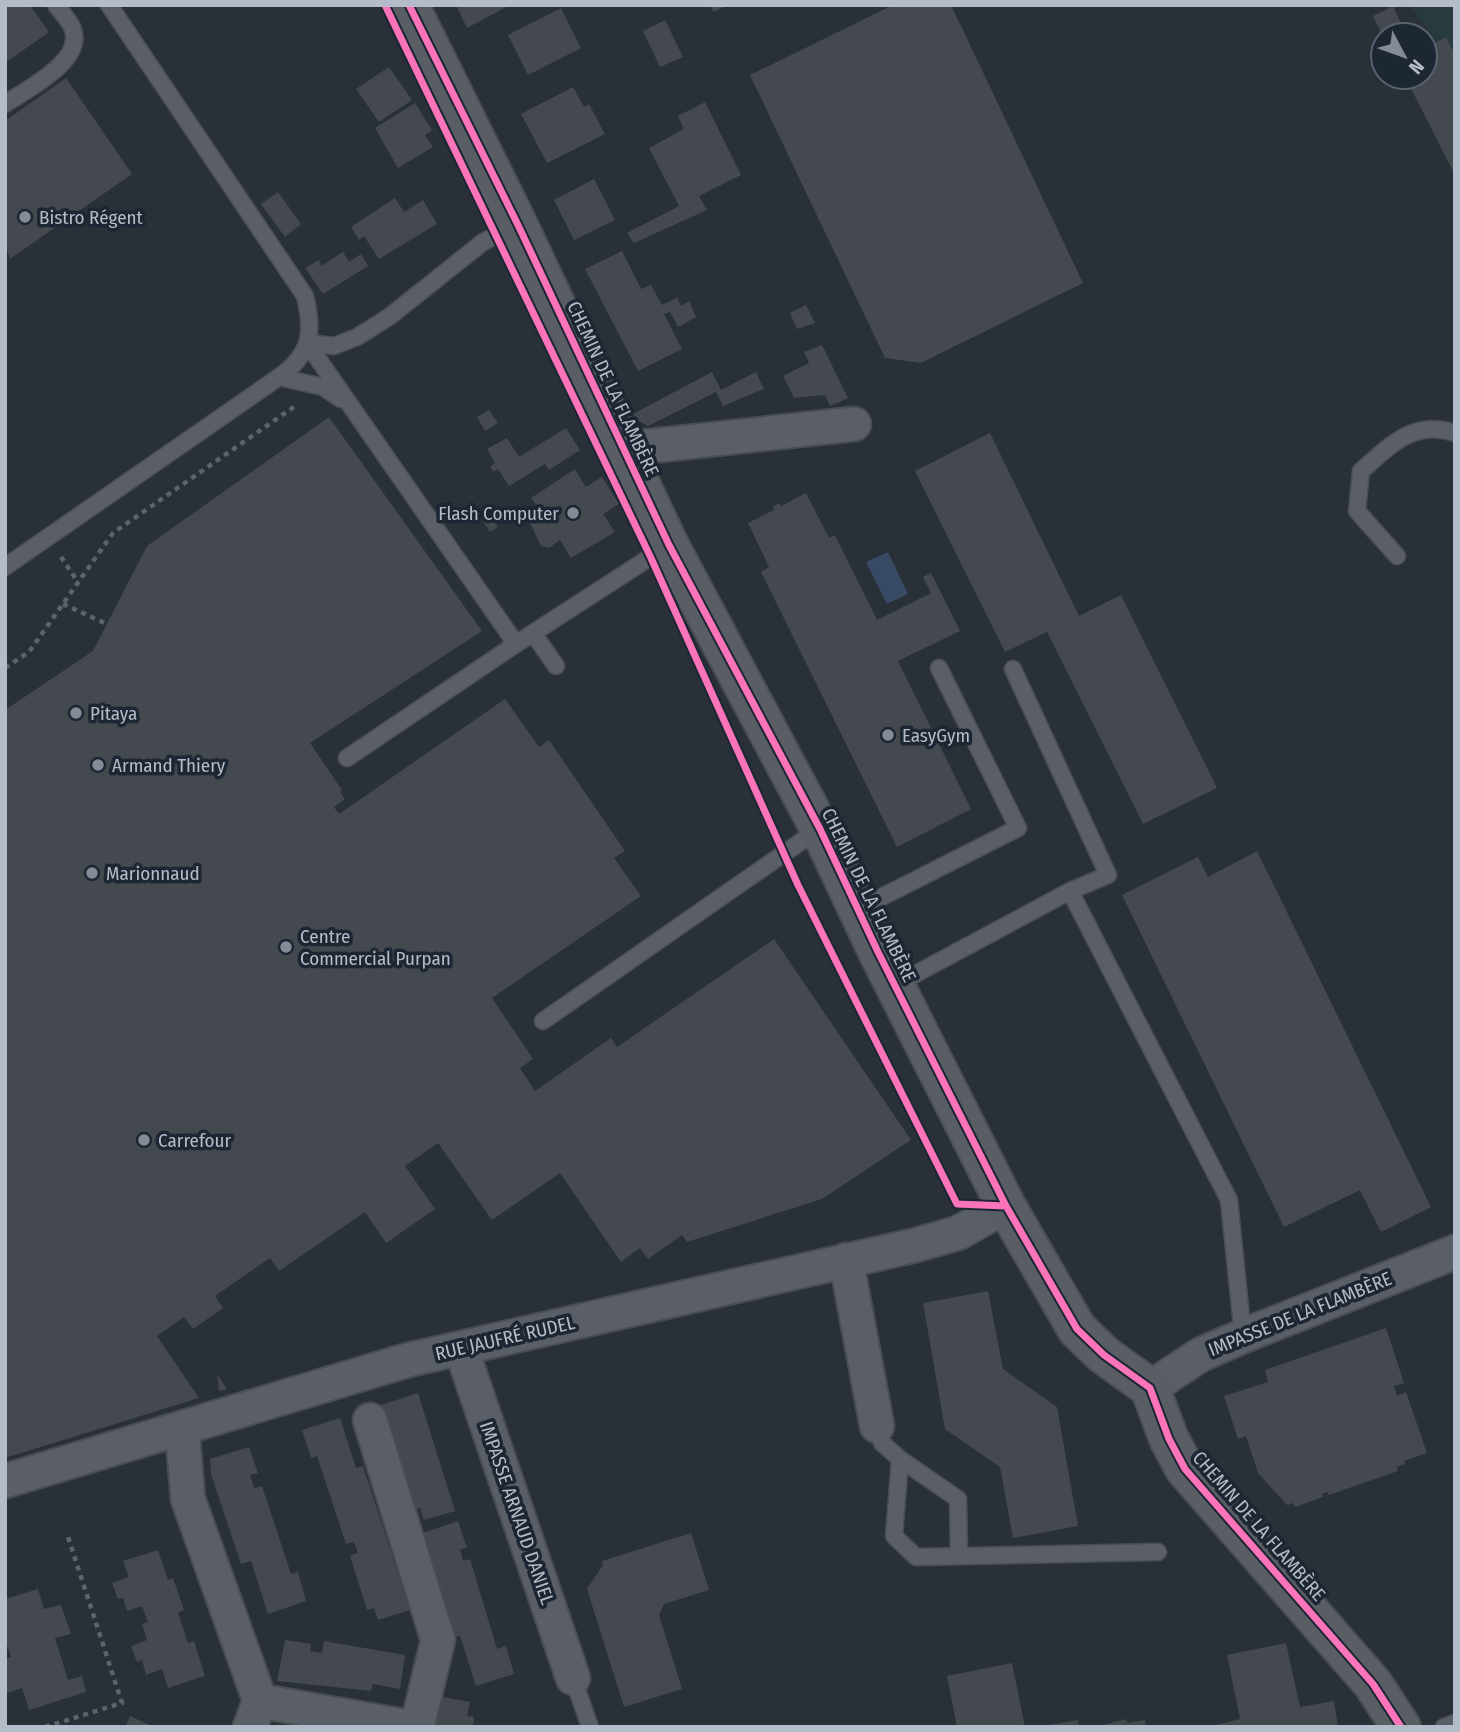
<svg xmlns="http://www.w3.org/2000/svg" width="1460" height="1732" font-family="'Fira Sans Condensed',sans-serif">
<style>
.green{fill:#273a3e}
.water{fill:#384963}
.building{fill:#444950}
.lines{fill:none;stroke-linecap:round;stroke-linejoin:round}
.lane-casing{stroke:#484c53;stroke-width:19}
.street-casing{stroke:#484c53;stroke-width:37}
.secondary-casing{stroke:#484c53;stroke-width:42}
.path{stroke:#5d636a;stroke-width:4.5;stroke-dasharray:5 5;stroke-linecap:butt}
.lane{stroke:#5a5e66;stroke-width:16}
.street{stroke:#5a5e66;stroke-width:33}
.secondary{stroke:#595d64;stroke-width:38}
.cycleway-casing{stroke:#1d2633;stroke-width:11}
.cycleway{stroke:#fb73b8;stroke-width:7}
.poi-dot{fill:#848b96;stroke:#1d2633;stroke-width:2.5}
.labels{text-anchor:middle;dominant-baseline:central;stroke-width:7;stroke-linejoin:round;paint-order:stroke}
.poi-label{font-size:19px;fill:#b4bcc9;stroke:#1d2633;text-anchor:start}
.street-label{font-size:19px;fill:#b4bcc9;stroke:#1d2633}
</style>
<rect width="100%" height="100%" fill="#2a3038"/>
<path class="green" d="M1410,5h45v62z"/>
<path class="water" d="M888,552l20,42 -21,10 -21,-42z"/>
<path class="building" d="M5,5h25l19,27 -44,31z
M456,5h54l-43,23z
M710,5h17l-13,7z
M893,5h58l132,278 -162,80 -36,-5 -135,-283z
M1393,6l10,22 -21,7 -9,-19z
M561,8l20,40 -53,27 -20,-40z
M665,20l18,37 -23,10 -17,-36z
M1446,37l9,18v120l-50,-98h20v-29z
M389,67l23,33 -33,22 -23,-33z
M66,78l66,96 -122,85 -5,-17v-121z
M573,87l11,20 5,-3 16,30 -58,29 -26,-49z
M705,102l36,73 -42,21 8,14 -73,33 -7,-10 52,-27 -30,-58 35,-19 -6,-13z
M415,103l17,27 -7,5 8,12 -35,21 -23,-40z
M594,179l21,41 -41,20 -20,-40z
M278,192l23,32 -16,13 -24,-33z
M395,198l9,14 19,-12 14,24 -58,35 -15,-23 -5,4 -8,-13z
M622,251l19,38 10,-4 11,20 15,-7 4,8 8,-5 7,16 -18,10 -8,-15 -6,2 18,35 -44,22 -53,-102z
M343,252l6,10 12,-8 7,12 -45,28 -18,-26 14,-8 2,6z
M806,305l9,18 -18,6 -7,-16z
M822,345l26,53 -18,8 -5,-11 -31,3 -11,-22 26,-13 -5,-11z
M712,372l9,18 35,-18 8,17 -41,17 -7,-14 -68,34 -11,-6 -4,-6z
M489,410l9,13 -13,8 -8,-14z
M329,417l153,214 -172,112 32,47 -2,2 5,7 -11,8 5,7 166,-115 34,48 10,-7 76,111 -11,7 27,38 -149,102 41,61 -13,9 15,23 76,-53 6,9 157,-108 137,201 -89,59 -135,43 -5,-7 -34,24 -8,-11 -19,14 -61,-89 -68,47 -54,-77 -33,23 30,43 -49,34 -21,-31 -86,59 -9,-13 -55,38 8,12 -30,21 -9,-12 -27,19 42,62 -194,60v-748l88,-59 54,-105z
M566,428l14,22 -31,20 -4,-6 -36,22 -11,-17 -4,3 -4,-5 5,-4 -8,-14 20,-11 12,19z
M990,433l89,183 42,-21 96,193 -74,36 -96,-192 -42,20 -90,-181z
M575,469l11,18 16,-10 17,27 -16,10 12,18 -44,26 -11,-18 -11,8 -8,-2 -12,-25 13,-8 -11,-15z
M806,493l23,45 6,-3 42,85 54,-27 -8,-16 8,-4 29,58 -62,30 73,148 -74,38 -136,-275 8,-5 -21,-44 26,-13 -1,-4 7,-3 1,3z
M489,514l9,13 -8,5 -9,-14z
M1257,851l174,356 -50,25 -21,-42 -76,37 -162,-332 76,-38 10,20z
M988,1291l15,78 54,38 21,119 -65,12 -13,-71 -55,-38 -22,-126z
M1386,1328l18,55 -10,3 3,10 9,-4 21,61 -23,8 1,3 -8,3 1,4 -69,24 -2,-3 -5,2 1,3 -28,10 -2,-4 -6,2 -29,-32 -12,-37 -8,3 -14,-43 44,-14 -3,-12z
M217,1374l10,15 -8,2z
M418,1393l37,118 -31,9 -4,-12 -8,2 -34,-104z
M340,1418l16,50 7,-2 47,144 -32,10 -4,-12 -7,2 -17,-54 8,-3 -4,-11 -8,2 -29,-88 -6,2 -9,-28z
M249,1447l9,26 -8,2 4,13 8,-2 29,88 7,-2 8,29 -38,13 -17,-53 -10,3 -30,-90 -1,-15z
M458,1521l9,27 -7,1 3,12 7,-2 27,90 9,-3 8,28 -38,12 -16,-50 -8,2 -32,-104z
M691,1533l18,57 -45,14 -5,11 23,74 -58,18 -37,-118 16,-24 -1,-4z
M158,1550l10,30 5,-2 11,32 -6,3 10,30 6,-2 11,35 -37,12 -6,-19 -16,6 -4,-15 -5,2 -6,-16 16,-6 -5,-16 6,-2 -6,-16 -15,5 -4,-13 -5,1 -6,-16 17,-6 -6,-16z
M38,1589l6,20 17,-4 10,29 -16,4 13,42 14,-4 4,16 -57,18 -7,-22 -15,5 -2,-5v-29l6,-2 -6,-18v-40z
M285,1640l26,4 -1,7 12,2 2,-12 81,14 -5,34 -27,-5 -2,7 -94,-10z
M1286,1643l14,64 34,-6 4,26h-130l32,-8 -13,-64z
M1012,1663l13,64h-68l-10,-51z
M437,1696l33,6 -3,14 7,1 -1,10h-41z
M130,1716l24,11h-29z
M1126,1719l1,4 18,-3 1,7h-51z
M1078,1720l1,7h-30v-2z"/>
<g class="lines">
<g class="lane-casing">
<path id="lane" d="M109,5l196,291c9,37 6,58 -26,81
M5,104c22,-15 82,-44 67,-77 -3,-7 -11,-15 -16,-22
M307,343l209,301 -169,114
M307,343l27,3 23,-9 32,-20 94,-75 35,-17
M1397,556l-40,-45 4,-40c29,-25 52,-52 94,-38
M5,567l274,-190 44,10 18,12
M533,633l23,33
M516,644l153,-99
M1013,669l95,206 -38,16
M858,909l160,-81 -79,-160
M895,985l175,-94 159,309 14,136
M543,1021l276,-192
M877,1426l5,17 18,16 -6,77 22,21 242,-5
M900,1459l58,40 1,57
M573,1678l17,49
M1444,1727l11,-4"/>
</g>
<g class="street-casing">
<path id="street" d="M623,449l231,-25
M846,1260l31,166
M461,1348l112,330
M1150,1388l50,-33 43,-19 212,-84
M370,1420l68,220 -21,87
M182,1428l6,71 72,202 -10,26
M5,1481l403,-121 508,-115 42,-12 48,-27
M260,1701l149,26"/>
</g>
<g class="secondary-casing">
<path id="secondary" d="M409,5l109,220 151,320 151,284 58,123 128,254 71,123 27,26 46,33 19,51 16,30 188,215 28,43"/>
</g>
<path class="path" d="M61,557l17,25
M63,604l44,20
M5,668l24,-16 84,-119 185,-129
M45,1727l77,-24 -54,-166"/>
<use href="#lane" class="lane"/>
<use href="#street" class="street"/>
<use href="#secondary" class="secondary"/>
<g class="cycleway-casing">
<path id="cycleway" d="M385,5l266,553 147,327 159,319 49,2
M409,5l109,220 151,320 151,284 58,123 128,254 71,123 27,26 46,33 19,51 16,30 188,215 28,43"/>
</g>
<use href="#cycleway" class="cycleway"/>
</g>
<g class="poi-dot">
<circle cx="25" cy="217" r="7"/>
<circle cx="573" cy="513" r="7"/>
<circle cx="76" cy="713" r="7"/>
<circle cx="888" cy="735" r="7"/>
<circle cx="98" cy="765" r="7"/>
<circle cx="92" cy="873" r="7"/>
<circle cx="286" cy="947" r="7"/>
<circle cx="144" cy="1140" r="7"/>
</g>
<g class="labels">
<g class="poi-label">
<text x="39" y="217">Bistro Régent</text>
<text x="559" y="513" text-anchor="end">Flash Computer</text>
<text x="90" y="713">Pitaya</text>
<text x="902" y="735">EasyGym</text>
<text x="112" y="765">Armand Thiery</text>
<text x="106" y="873">Marionnaud</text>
<text x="300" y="936">Centre<tspan x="300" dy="22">Commercial Purpan</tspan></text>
<text x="158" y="1140">Carrefour</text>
</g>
<g class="street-label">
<text transform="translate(613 389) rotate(65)">CHEMIN DE LA FLAMBÈRE</text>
<text transform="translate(869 895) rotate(64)">CHEMIN DE LA FLAMBÈRE</text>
<text transform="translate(1300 1314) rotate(-22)">IMPASSE DE LA FLAMBÈRE</text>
<text transform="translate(505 1338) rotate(-13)">RUE JAUFRÉ RUDEL</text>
<text transform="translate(517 1513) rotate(71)">IMPASSE ARNAUD DANIEL</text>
<text transform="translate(1259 1526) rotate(49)">CHEMIN DE LA FLAMBÈRE</text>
</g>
</g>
<rect width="1460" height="1732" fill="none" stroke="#b4bcc9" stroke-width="14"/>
<g transform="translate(1404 56) rotate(131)"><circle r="33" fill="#1d2633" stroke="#59626f" stroke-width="2"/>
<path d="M0-5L12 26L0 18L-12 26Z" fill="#848b96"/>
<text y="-10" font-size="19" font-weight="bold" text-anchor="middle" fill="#b4bcc9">N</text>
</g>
</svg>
